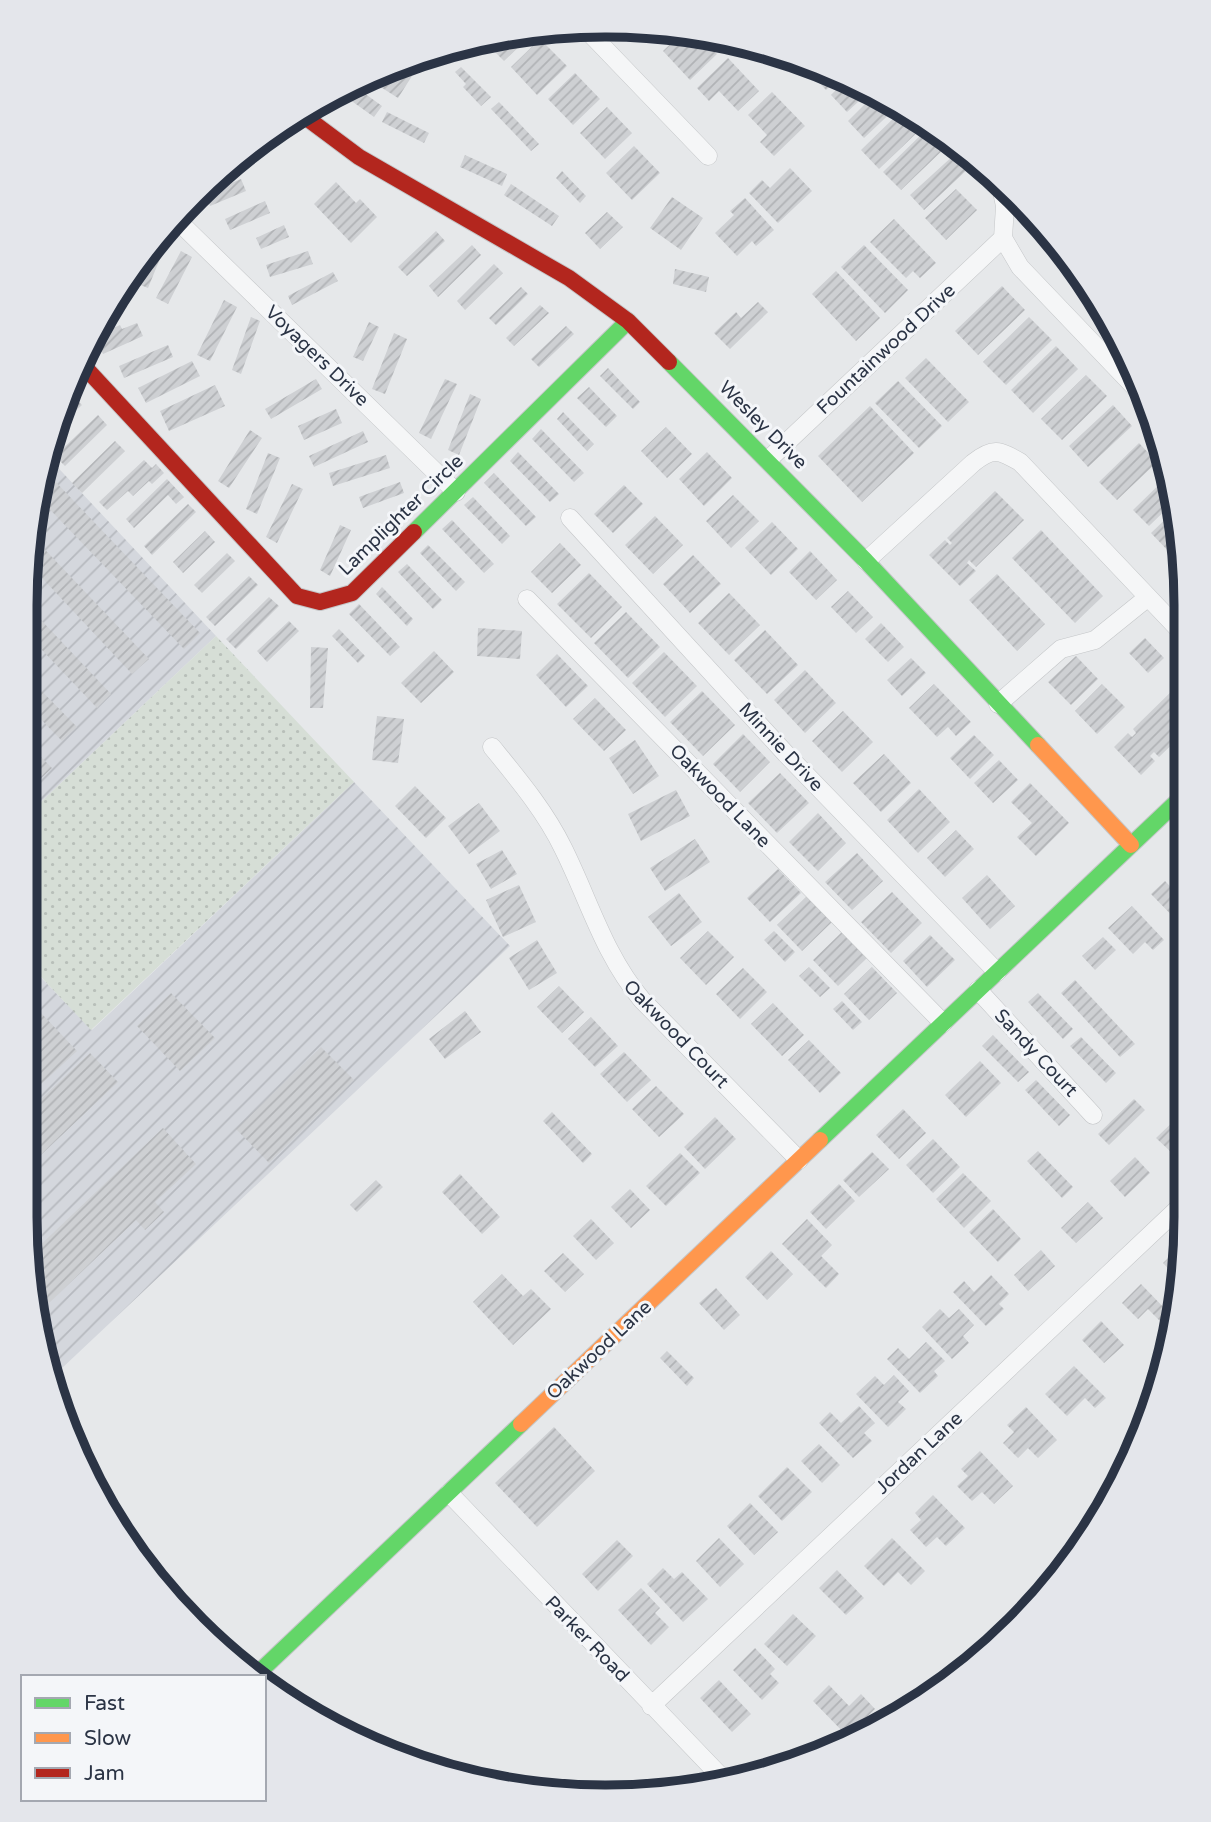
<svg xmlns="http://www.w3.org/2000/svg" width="1211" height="1822" font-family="'Varela Round',sans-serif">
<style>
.industrial{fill:url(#industrial-furrows)}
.grass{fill:url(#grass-dots)}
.building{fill:url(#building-hatch)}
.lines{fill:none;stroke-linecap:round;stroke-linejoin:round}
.street-casing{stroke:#c4c6c8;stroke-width:19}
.fast-casing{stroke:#c4c6c8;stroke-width:18}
.slow-casing{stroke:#c4c6c8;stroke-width:18}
.jam-casing{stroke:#c4c6c8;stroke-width:18}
.street{stroke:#f5f6f7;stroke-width:18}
.fast{stroke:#63d668;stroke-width:16}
.slow{stroke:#ff974d;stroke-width:16}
.jam{stroke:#b3261e;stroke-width:16}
.labels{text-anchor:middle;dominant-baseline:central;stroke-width:6;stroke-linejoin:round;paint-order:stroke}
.street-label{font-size:19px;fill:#2b3445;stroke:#f4f6f9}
.rim{fill:none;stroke:#2b3445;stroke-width:9}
</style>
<defs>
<pattern id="industrial-furrows" width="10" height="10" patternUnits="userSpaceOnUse" patternTransform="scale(1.75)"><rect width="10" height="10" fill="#d4d7dd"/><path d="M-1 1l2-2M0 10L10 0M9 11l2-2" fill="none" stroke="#b6b9bf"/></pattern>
<pattern id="grass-dots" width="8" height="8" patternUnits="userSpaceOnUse" patternTransform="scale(1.75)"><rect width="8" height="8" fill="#d6ded6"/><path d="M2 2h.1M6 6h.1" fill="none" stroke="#b8bfb9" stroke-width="1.8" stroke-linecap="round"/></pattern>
<pattern id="building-hatch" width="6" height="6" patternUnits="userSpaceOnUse" patternTransform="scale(1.75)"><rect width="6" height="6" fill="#ced0d3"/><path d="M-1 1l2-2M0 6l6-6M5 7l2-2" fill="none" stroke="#b1b3b6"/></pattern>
</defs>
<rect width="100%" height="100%" fill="#e6e8ea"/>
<path class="industrial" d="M48,457l168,179 -191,181v-212l11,-112z
M354,782l156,164 -450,424 -12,-13 -23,-141 -1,-256 68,70z"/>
<path class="grass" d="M216,636l138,146 -263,248 -66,-70v-143z"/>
<path class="building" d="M646,29l26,2 -12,12z
M534,32l-30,29 -22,-22 10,-3z
M683,32l13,1 21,21 -27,26 -27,-29z
M540,39l27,27 -30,29 -26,-28z
M728,58l31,33 -21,20 -19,-20 -10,10 -12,-13z
M814,65l13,4 14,7 -15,14 -18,-19z
M394,66l18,10 -14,22 -19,-12 5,-9 -7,-5z
M461,67l30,30 -10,9 -18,-19 3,-3 -11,-12z
M575,73l25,26 -27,26 -25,-26z
M847,79l23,12 -23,21 -16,-17z
M353,85l29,21 -8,11 -35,-25z
M772,92l33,34 -31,30 -14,-14 7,-7 -19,-20z
M875,94l23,12 -34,32 -16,-17z
M499,102l40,42 -8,7 -40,-42z
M607,107l25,26 -27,26 -25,-26z
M903,109l22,16 -46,44 -18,-19z
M387,112l42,21 -5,10 -42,-21z
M930,126l18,19 -47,45 -18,-18z
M634,146l26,27 -28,27 -26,-27z
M955,154l14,14 -45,42 -14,-15z
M465,155l42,19 -5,12 -42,-19z
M790,168l22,23 -34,32 -29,-30 13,-13 8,8z
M562,171l24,25 -6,7 -24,-25z
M241,179l5,12 -36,15 -5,-12z
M336,182l20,21 4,-4 17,18 -26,26 -37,-39z
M511,184l48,32 -7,10 -48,-31z
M956,189l21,21 -31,30 -21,-22z
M672,197l31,21 -22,32 -31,-22z
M745,198l29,32 -18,16 -4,-5 -15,15 -22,-23 19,-18 -4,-4z
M265,201l5,12 -40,17 -5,-11z
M607,212l16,15 -23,22 -15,-16z
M894,219l42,44 -16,15 -7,-7 -7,7 -36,-36z
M284,225l5,12 -28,12 -5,-11z
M436,231l9,10 -38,35 -9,-9z
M167,233l-1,11 -18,44 -15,-6z
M1051,237l16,19 -5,6 -18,-18z
M472,245l9,10 -43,42 -9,-11z
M864,245l44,45 -23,23 -44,-46z
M181,251l11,6 -24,47 -12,-6z
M308,251l5,13 -43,13 -4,-12z
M1071,261l17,21 -6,5 -18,-19z
M494,264l9,9 -38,37 -8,-9z
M675,269l34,8 -3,15 -33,-8z
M836,271l44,47 -24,23 -44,-47z
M333,272l5,9 -46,24 -4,-9z
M1002,286l23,24 -47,45 -23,-24z
M1090,286l12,22h-1l-16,-17z
M521,287l7,7 -32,31 -7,-7z
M121,298l6,9 -23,14 9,-13z
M224,300l13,7 -27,54 -13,-6z
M758,302l10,10 -38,37 -16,-16 22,-21 5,6z
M540,305l9,8 -35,33 -8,-8z
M251,317l9,4 -19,53 -9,-4z
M1029,317l23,23 -46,45 -23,-23z
M369,322l10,5 -16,34 -10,-4z
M137,323l6,13 -40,18 -9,-17 26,-12 2,4z
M566,326l8,8 -35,33 -8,-8z
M394,333l13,6 -22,55 -13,-5z
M168,345l5,12 -49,21 -5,-12z
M1056,346l22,23 -45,44 -22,-23z
M926,358l43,44 -21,20 -43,-44z
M192,361l8,15 -54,27 -8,-15z
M608,368l32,34 -7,7 -33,-33z
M1086,375l21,21 -45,44 -21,-21z
M316,379l6,10 -51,30 -6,-10z
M445,379l12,5 -26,55 -12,-6z
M898,381l44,45 -23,22 -44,-45z
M215,385l10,21 -56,25 -9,-20z
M589,387l28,29 -11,11 -29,-29z
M470,394l11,5 -22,56 -11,-5z
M72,395l10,10 -25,23 10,-28z
M1113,405l19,21 -44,41 -19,-21z
M870,406l44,47 -52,49 -44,-46z
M336,409l6,14 -38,17 -6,-14z
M563,412l31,32 -7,7 -30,-32z
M98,415l9,10 -42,41 -10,-10z
M666,427l26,27 -25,24 -26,-27z
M541,429l43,44 -10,9 -42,-43z
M250,430l12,8 -33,50 -11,-7z
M363,431l5,11 -54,25 -5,-11z
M115,441l10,10 -43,42 -10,-10z
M1139,443l18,19 -40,38 -18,-18z
M518,452l41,42 -9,8 -40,-41z
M707,452l25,26 -28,28 -25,-27z
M268,453l12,5 -23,56 -11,-5z
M386,455l4,13 -57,18 -4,-13z
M144,460l8,8 4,-4 8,9 -12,11 -3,-3 -16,15 -5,-5 -21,19 -8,-8z
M494,473l42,44 -10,9 -42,-43z
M1170,474l6,26 -27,26 -16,-16z
M51,477l149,156 -16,16 -149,-155z
M167,479l17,18 -8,7 -8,-9 -34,33 -8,-9z
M400,482l4,11 -41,15 -4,-11z
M292,484l11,5 -26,54 -11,-6z
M624,485l19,19 -30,29 -19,-19z
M995,491l29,29 -48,47 -7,-7 -2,3 9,8 -16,15 -31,-31 16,-15 5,5 2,-2 -5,-5z
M733,495l26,26 -28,27 -25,-27z
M473,497l37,39 -8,8 -38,-39z
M188,504l8,8 -44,43 -8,-9z
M1177,508l4,39 -9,8 -21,-22z
M655,516l28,29 -30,29 -28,-29z
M452,520l42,44 -10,9 -42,-44z
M772,522l26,27 -27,26 -26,-27z
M340,525l11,5 -21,46 -10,-6z
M1041,530l62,66 -28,27 -63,-65z
M205,531l10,11 -32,31 -10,-11z
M31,535l118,124 -17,15 -103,-110z
M560,543l21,22 -29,28 -21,-21z
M428,545l37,37 -9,9 -36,-38z
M810,551l27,29 -21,20 -27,-28z
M227,553l8,8 -33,32 -8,-8z
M693,555l28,29 -31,29 -27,-29z
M407,564l35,36 -9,9 -35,-37z
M589,573l33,34 -31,31 -34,-34z
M997,574l48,50 -28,27 -48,-51z
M249,576l9,9 -43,41 -9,-9z
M382,587l31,32 -6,7 -31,-32z
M848,591l25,26 -17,16 -25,-26z
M729,593l31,32 -31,30 -31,-32z
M269,597l10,9 -43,43 -10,-10z
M25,603l86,91 -14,14 -73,-77z
M359,604l41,43 -10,9 -41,-42z
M626,612l34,35 -32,31 -34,-35z
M289,621l10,10 -32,31 -10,-11z
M881,623l23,24 -16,15 -23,-23z
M478,628l44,3 -2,28 -43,-3z
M339,629l26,27 -7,7 -26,-27z
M765,630l33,35 -31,29 -33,-34z
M1145,638l19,20 -16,15 -19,-20z
M311,647l17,1 -5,60h-13z
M434,651l20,21 -33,31 -20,-20z
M664,652l33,34 -32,31 -33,-34z
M557,654l31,32 -22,21 -30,-32z
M1076,656l22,23 -27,26 -23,-23z
M911,658l15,15 -24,23 -15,-16z
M805,670l31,33 -31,30 -31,-33z
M24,673l53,54 -15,14 -38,-39z
M934,684l37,38 -15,14 -8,-9 -11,10 -28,-29z
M1102,684l23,23 -28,27 -22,-23z
M1179,684l7,7v40l-27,26 -5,-5 -4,4 5,5 -14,14 -27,-28 14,-14 4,4 4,-4 -3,-4z
M702,691l33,34 -32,31 -33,-34z
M595,698l31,32 -22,21 -31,-32z
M843,711l30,31 -31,30 -30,-31z
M377,716l27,3 -6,44 -26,-3z
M743,734l27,28 -30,30 -27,-28z
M974,735l20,20 -24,24 -20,-21z
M24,740l28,28 -28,26z
M635,740l24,36 -26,18 -24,-36z
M884,754l27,29 -30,29 -28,-29z
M999,760l19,20 -25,23 -19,-20z
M780,773l29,30 -32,30 -29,-30z
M1030,783l39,40 -33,33 -19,-19 15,-14 -21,-21z
M415,786l31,32 -20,20 -31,-32z
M919,789l31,33 -32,31 -31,-33z
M676,790l14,26 -49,25 -13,-27z
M479,803l21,28 -31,23 -21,-28z
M818,813l28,30 -28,28 -29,-29z
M956,830l18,19 -29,28 -18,-19z
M695,839l15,23 -45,29 -15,-23z
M502,850l15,24 -26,15 -15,-25z
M857,853l26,28 -31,29 -27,-28z
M778,869l23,24 -31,29 -23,-24z
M987,875l28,31 -25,23 -28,-31z
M1165,881l21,22v27l-35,-36z
M519,885l17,37 -33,15 -17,-37z
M892,892l30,31 -31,30 -30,-31z
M679,893l23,29 -31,24 -23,-29z
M807,896l25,26 -30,29 -25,-26z
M1132,906l32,34 -11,10 -8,-8 -12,12 -25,-26z
M708,931l26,26 -28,28 -26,-27z
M774,931l21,21 -10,10 -21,-22z
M842,932l25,26 -29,28 -25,-26z
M930,935l25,25 -28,27 -24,-26z
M1103,937l13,13 -21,20 -13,-14z
M537,940l20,33 -28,17 -20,-32z
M809,967l21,21 -10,9 -21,-21z
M872,967l25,26 -28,27 -25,-26z
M743,968l24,24 -27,27 -24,-25z
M1075,980l60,64 -15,13 -59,-64z
M559,986l25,26 -22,21 -25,-26z
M171,993l44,45 -35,33 -43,-45z
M1038,993l35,36 -10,10 -35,-37z
M24,995l53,56 -53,49z
M842,1001l20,21 -9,8 -20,-21z
M773,1003l31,32 -22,21 -31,-32z
M465,1011l16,21 -36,27 -16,-20z
M591,1017l27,29 -23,21 -27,-28z
M993,1035l36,37 -11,10 -36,-36z
M1081,1037l35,36 -10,10 -36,-37z
M809,1040l32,33 -21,20 -32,-33z
M321,1047l33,33 -85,83 -33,-34z
M624,1052l27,28 -24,22 -27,-28z
M90,1053l28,29 -94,89v-56z
M980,1061l21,22 -35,34 -21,-22z
M1036,1080l34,35 -11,11 -34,-36z
M656,1086l28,28 -25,23 -27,-28z
M1134,1099l11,11 -36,35 -11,-11z
M903,1109l23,24 -27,26 -23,-24z
M552,1112l40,42 -9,9 -40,-42z
M1181,1114l5,6v17l-15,15 -15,-14z
M715,1117l21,22 -31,30 -21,-22z
M163,1128l33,36 -41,38 9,10 -19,18 -9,-10 -88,84 -11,-12 -6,-38z
M933,1139l27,28 -27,26 -27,-28z
M1038,1151l35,36 -11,11 -35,-37z
M872,1152l17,17 -30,28 -16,-17z
M680,1153l20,20 -34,33 -20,-20z
M1135,1157l15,16 -25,24 -15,-16z
M963,1173l28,28 -27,27 -28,-29z
M460,1174l40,43 -18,17 -40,-42z
M376,1180l7,7 -26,25 -7,-7z
M839,1184l16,17 -29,28 -16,-17z
M630,1189l20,21 -19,18 -20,-21z
M1088,1202l15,16 -27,25 -15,-15z
M993,1209l28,30 -23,23 -29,-30z
M591,1219l23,24 -18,17 -23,-24z
M807,1219l25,26 -11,11 18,18 -13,14 -44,-44z
M1184,1243l-3,29 -1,9 -17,-18z
M1041,1250l14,16 -27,25 -14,-16z
M771,1251l22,23 -26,26 -22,-23z
M563,1253l21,21 -19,18 -21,-21z
M502,1274l21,22 8,-7 20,20 -38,36 -40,-43z
M991,1275l18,19 -10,10 5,5 -18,17 -33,-34 11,-11 10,11z
M1141,1284l29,30 -9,8 -13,-13 -10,10 -16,-16z
M716,1288l24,27 -16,15 -25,-27z
M940,1309l9,9 10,-9 15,16 -11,11 6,7 -17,16 -30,-32z
M1101,1321l23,24 -20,18 -22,-23z
M926,1342l19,19 -11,10 4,5 -18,17 -33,-34 11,-11 11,11z
M667,1351l27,27 -7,8 -27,-28z
M1074,1366l32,32 -11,10 -10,-10 -18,18 -22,-22z
M894,1375l15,16 -11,11 8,7 -18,18 -32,-33 19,-18 9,9z
M859,1406l16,17 -11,10 8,8 -19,17 -34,-35 11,-11 11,11z
M1026,1407l31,33 -19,18 -10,-10 -10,10 -15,-15 11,-11 -7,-7z
M554,1427l41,44 -58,56 -42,-44z
M819,1444l21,21 -18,18 -21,-22z
M980,1451l33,35 -19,18 -12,-12 -10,9 -15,-15 11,-10 -7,-7z
M787,1467l25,25 -30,29 -24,-25z
M933,1495l32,33 -19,18 -9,-9 -11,10 -16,-17 11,-10 -6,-7z
M750,1503l28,29 -24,23 -27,-29z
M719,1538l25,26 -24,23 -24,-26z
M892,1538l33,33 -14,14 -13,-13 -14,14 -20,-20z
M617,1540l16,16 -35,35 -16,-17z
M663,1568l11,11 8,-7 26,27 -25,23 -36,-38z
M837,1570l27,28 -18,17 -27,-27z
M1047,1582l1,1 -14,20 -4,-4z
M641,1588l19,20 -5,5 14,14 -18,18 -33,-35z
M1016,1611l7,7 -6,9 -40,31 -5,-5z
M793,1614l23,22 -29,30 -23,-22z
M755,1648l20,21 -5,5 9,9 -17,17 -29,-30z
M719,1680l32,34 -19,18 -32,-34z
M829,1685l20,21 12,-12 14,15 -28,27 -34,-35z
M321,1709l17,17 -1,1 -21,-12z"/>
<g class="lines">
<g class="street-casing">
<path id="street" d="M584,27l124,129
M1000,182l5,24 -2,32 17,29 128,134
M177,220l279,272
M768,460l235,-222
M570,518l216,236 211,218
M866,561l107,-98c20,-16 26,-13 47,-1l166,175
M527,599l416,424
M998,704l63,-55 34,-9 52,-42
M492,747c26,32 53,64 71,101 26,52 41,107 79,152l157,160
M978,990l115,125
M449,1493l278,290
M651,1706l535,-505"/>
</g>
<g class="fast-casing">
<path id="fast" d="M669,362l197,199 172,184
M414,532l214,-211
M820,1140l366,-347
M254,1677l267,-253"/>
</g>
<g class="slow-casing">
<path id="slow" d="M1038,745l93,100
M521,1424l299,-284"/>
</g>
<g class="jam-casing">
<path id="jam" d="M300,113l59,44 210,121 59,43 41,41
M80,362l217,234 23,6 32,-9 62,-61"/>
</g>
<use href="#street" class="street"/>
<use href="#fast" class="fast"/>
<use href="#slow" class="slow"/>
<use href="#jam" class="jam"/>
</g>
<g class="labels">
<g class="street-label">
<text transform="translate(886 349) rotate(-43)">Fountainwood Drive</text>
<text transform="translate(317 356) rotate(44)">Voyagers Drive</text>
<text transform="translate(763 425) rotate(45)">Wesley Drive</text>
<text transform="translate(401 515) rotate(-44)">Lamplighter Circle</text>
<text transform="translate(781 747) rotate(47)">Minnie Drive</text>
<text transform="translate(720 796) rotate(46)">Oakwood Lane</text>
<text transform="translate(676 1034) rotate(46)">Oakwood Court</text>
<text transform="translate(1036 1053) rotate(47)">Sandy Court</text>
<text transform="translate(599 1350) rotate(-43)">Oakwood Lane</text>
<text transform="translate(919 1453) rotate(-43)">Jordan Lane</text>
<text transform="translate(587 1639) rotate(46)">Parker Road</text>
</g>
</g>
<path d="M0 0H1211V1822H0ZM605 37H606A568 568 0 0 1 1174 605V1217A568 568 0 0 1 606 1785H605A568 568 0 0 1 37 1217V605A568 568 0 0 1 605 37Z" fill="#e4e6eb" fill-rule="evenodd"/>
<path class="rim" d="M605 37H606A568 568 0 0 1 1174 605V1217A568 568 0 0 1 606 1785H605A568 568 0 0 1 37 1217V605A568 568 0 0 1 605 37Z"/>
<rect x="21" y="1675" width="245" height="126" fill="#f4f6f9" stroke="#a4a8b1" stroke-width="2"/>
<rect x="35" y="1698" width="35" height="10" fill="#63d668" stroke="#a4a8b1" stroke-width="2"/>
<text x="84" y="1710" font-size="21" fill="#2b3445">Fast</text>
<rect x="35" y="1733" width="35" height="10" fill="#ff974d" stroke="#a4a8b1" stroke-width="2"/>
<text x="84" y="1745" font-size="21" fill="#2b3445">Slow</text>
<rect x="35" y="1768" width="35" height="10" fill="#b3261e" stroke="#a4a8b1" stroke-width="2"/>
<text x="84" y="1780" font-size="21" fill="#2b3445">Jam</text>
</svg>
